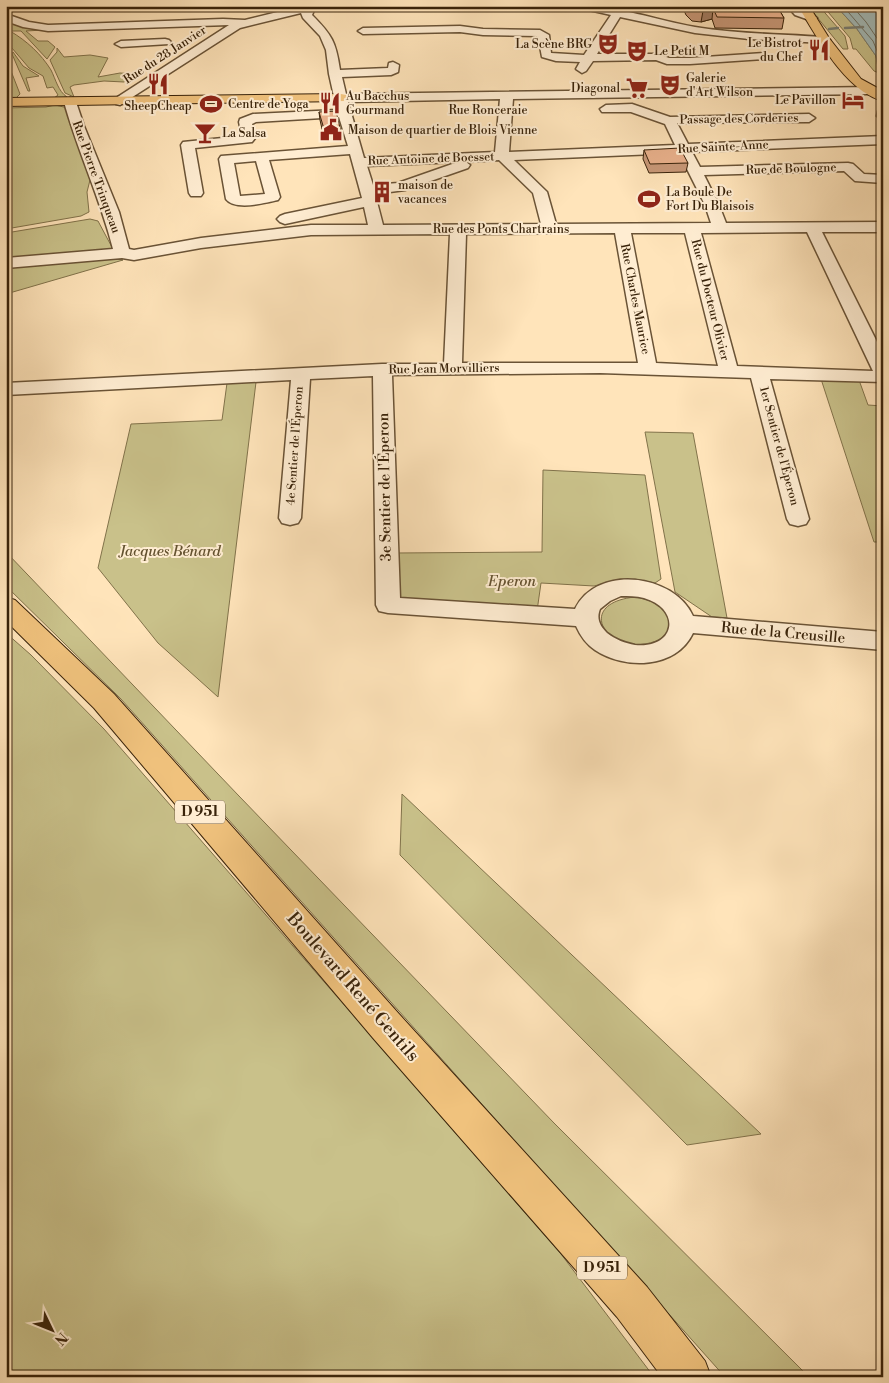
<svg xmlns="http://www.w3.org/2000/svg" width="889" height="1383" font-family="'Libre Bodoni',serif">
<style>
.green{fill:#c9c18a;stroke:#81724a}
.water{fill:#a4bcba;stroke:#797f74}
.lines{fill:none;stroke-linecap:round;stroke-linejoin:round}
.shore{stroke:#6e7062;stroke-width:1}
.stream{stroke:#797f74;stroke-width:2.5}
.minor-casing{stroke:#6a5336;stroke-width:3}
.major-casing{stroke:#39230a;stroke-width:2}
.minor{fill:#ffedd2;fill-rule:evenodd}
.major{fill:#f0c27d;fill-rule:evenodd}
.wall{fill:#c89878;stroke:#39230a}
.shaded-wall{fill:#a37c62;stroke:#39230a}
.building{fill:#e9b18c;stroke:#39230a}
.labels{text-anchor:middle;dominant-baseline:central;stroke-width:4;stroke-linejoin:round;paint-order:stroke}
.far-poi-label{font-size:12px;fill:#39230a;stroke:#ffedd2;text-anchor:start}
.far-street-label{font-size:12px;fill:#39230a;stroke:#ffedd2}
.shield{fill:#ffedd2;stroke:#746046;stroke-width:1}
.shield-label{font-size:14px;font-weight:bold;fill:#39230a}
.street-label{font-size:15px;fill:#39230a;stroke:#ffedd2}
.park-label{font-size:15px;font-style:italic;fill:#645230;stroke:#ffedd2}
.near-street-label{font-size:18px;fill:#39230a;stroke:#ffedd2}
</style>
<rect width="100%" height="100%" fill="#ffe4ba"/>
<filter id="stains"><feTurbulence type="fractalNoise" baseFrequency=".004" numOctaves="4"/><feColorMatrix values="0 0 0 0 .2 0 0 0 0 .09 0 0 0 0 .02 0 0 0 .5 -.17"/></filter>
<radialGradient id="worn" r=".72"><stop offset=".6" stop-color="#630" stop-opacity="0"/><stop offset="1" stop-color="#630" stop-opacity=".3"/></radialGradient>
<path class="green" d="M808,6h11l26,30 3,13h-5z
M823,6h13l21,23 19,27 3,17 -5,-2 -18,-22h-3l-3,-11z
M6,20l37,10 -17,1 12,10h10l7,6 -8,12 -26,-28h-11c17,10 31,23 41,39 5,10 7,21 16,27l-14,2 5,-4 -5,-8 -6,1 -4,-12 -14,-8 -23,-27z
M57,48l7,9 26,-2 18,3 -10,19 22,-4 16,1 -12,8 -20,-1 -30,4 -4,2 4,10 -9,-4 -15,-33 7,-8z
M13,52l10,14 16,10 -13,2 4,13h-2l-16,-37z
M6,71h5l9,23 -4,4h-10z
M55,105l13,3 24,64 -5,20 2,20 -8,4 -75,13v-121l40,-1z
M90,219l8,2 16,30 -108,8v-26z
M108,258l15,2 -117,34v-27z
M821,379l38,1 9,25 15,1v136h-9z
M256,382l-38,315 -60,-54 -60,-75 33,-144 91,-4 5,-37z
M645,432l48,1 34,185 -15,-1 -37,-25z
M543,470l102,5 16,104 -6,4 -20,-4 -18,1 -23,6 -53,-3 -4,28 -133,-11 -8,-7 -2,-40 148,-1z
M6,552l233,244 315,327 255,254h-84l-604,-678 -115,-113z
M635,597c18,3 26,8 37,23 -4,16 -11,21 -27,24 -42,6 -68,-41 -10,-47z
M6,633l25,22 73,74 457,525 93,123h-648z
M402,794l359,340 -74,11 -287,-290z"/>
<path class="water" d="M836,6h47v72l-4,-5 -3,-17 -19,-27z"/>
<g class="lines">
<path class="shore" d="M843,6l30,35 10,24
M852,6l14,16 17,25"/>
<path class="stream" d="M845,28l18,-1
M829,29l9,-1"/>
<g class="minor-casing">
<path id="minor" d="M302,6h14l-4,9c20,20 24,27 28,55l48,-2 1,-5 4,-1 6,3 -1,7 -7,3 -49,2 4,17 527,-7 2,3 -2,3 -4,1 -356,5 -4,53 166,-7 -10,-21 -34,-12h-29l-2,-3 6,-4 26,-1 38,13 139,-3 6,4 -6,4 -132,1 11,21 195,-8v8l-191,8 8,15 148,-4 5,1 11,10 19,1v8l-28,-2 -11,-10 -140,4 15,30 7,18 157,-1v10h-61l61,122v28l-113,-3 39,140 -3,5 -8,2 -8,-2 -3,-5 -36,-141 -151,-5 -208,2 8,223 175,11c22,-45 99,-35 118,7l190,16v18l-190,-17c-17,36 -68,37 -98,17 -9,-6 -15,-15 -19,-24l-188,-13 -9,-2 -3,-6 -3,-229 -63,3 -9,139 -3,5 -8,2 -8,-2 -3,-5 12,-138 -285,15v-12l376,-19h62l6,-130 -139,1 -110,13 -67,12 -12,-2 -116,10v-10l107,-9c-13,-51 -35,-97 -49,-147l6,-4 6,4 8,24 35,86 10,37 5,1 67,-12 110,-13h57l-4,-18 -79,17 -5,-2 -3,-3 3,-3 5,-2 77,-16 -12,-44 -81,6 11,37 -2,3c-13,3 -43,11 -52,-1l-7,-40 2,-3 127,-10 -9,-29 -83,5 -4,2 4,13 -4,5 -57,6 8,45 -2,3h-10l-2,-3 -8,-48 2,-3 59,-6 -3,-14 1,-3 13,-5 84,-4 -8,-36 -3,-24 -6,-14 -17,-18 -2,-5 -61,15 -120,77 -4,-1 -2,-3 2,-3 113,-73 -181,6 -25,-4 -17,-6v-7l23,8 19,3 175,-6 22,1zM500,99l-5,53 -131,6 -16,-56zM679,153l26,52 6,18 -155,1 -9,-32 -33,-32zM499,160l34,33 8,31 -158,1 -8,-31 30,-4 63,-22 2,-3 -4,-3zM256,161l9,33 -25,2 -6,-33zM458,162l-60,21 -25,2 -6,-19zM807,232l65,137 1,2 -136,-5 -36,-133zM615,233l23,130h-176l4,-129zM631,233h54l33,133 -62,-3zM621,596c7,0 15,0 23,2 38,11 32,51 -9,47 -10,-2 -19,-5 -28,-12 -7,-7 -11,-14 -7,-24l10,-8z
M579,6c40,0 77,14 116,21 42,7 86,7 129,10l6,3 -6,3 -75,-4 -54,-6 -75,-16 -23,37h61l11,4h21l74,-5 6,3 -6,3 -74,5h-23l-11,-4 -63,1 -7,10 -4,2 -6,-4 4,-7 -24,-1 -14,-4 -4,-21 -55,-1 -23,-3 -97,2 -5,-3 5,-3 97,-2 23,3 57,1 9,5 2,18 33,2 27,-40 -31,-7z
M787,6h11l19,12 -5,3 -17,-6z
M165,39l4,1 2,2 -2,2 -48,3 -6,-3 6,-3z
M883,110v10l-6,-4 1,-5z"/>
</g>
<g class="major-casing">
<path id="major" d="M798,6h11l20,32 32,41 22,12v10c-38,-10 -66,-64 -85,-95z
M341,94l5,1 1,3 -1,3 -340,5v-8z
M6,597l9,3 99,94 285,320 248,273 58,74 6,16h-49l-45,-60 -244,-279 -279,-330 -88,-87z"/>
</g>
<use href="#minor" class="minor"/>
<use href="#major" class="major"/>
</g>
<path class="wall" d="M682,6h95l7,12 -2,11 -67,-1 -3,-9 -11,3 -9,-1 -6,-6z
M319,112l21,16 1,9 -17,1 -4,-18z
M644,150l44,13 -2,9 -37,1 -6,-14z"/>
<path class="shaded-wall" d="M713,8l-1,11 -11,3 2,-11z"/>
<path class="building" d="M689,6h88l7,12 -67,-1 -4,-9 -10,3h-9z
M336,111l4,17 -16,1 -5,-17z
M680,148l8,15 -38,1 -6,-14z"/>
<defs>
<g id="theatre-bare" transform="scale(1.725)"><path d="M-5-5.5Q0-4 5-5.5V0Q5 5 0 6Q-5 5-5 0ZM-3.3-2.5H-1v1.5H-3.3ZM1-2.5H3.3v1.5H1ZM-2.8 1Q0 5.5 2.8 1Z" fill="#8f2418" stroke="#ffedd2" stroke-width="2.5" paint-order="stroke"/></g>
<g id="restaurant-bare" transform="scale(1.725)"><path d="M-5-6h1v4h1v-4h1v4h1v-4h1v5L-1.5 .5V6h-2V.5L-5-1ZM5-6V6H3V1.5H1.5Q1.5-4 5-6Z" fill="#8f2418" stroke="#ffedd2" stroke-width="2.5" paint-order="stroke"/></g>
<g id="supermarket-bare" transform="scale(1.725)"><path d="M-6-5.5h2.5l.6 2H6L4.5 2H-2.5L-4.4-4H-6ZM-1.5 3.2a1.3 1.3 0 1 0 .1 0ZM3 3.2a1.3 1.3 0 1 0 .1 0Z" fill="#8f2418" stroke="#ffedd2" stroke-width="2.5" paint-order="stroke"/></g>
<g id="hotel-bare" transform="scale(1.725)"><path d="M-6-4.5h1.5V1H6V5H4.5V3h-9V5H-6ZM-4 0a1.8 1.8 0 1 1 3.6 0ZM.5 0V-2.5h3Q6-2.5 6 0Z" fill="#8f2418" stroke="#ffedd2" stroke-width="2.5" paint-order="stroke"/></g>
<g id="stadium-bare" transform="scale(1.725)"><path d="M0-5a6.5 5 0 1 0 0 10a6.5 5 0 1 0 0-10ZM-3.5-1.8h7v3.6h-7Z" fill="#8f2418" stroke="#ffedd2" stroke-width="2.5" paint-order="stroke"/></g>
<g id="civic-bare" transform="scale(1.725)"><path d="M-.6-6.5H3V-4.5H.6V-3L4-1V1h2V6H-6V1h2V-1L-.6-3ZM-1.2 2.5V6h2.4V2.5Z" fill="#8f2418" stroke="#ffedd2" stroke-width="2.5" paint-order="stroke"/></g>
<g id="bar-bare" transform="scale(1.725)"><path d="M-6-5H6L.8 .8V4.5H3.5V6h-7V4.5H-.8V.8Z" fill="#8f2418" stroke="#ffedd2" stroke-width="2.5" paint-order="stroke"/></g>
<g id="building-bare" transform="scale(1.725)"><path d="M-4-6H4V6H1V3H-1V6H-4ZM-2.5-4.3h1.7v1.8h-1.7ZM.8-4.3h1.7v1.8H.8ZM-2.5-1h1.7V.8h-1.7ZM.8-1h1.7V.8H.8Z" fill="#8f2418" stroke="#ffedd2" stroke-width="2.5" paint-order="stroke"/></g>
</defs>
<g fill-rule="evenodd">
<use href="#theatre-bare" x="608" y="44"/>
<use href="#restaurant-bare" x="819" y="50"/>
<use href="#theatre-bare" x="637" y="51"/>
<use href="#restaurant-bare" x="158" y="84"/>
<use href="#theatre-bare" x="670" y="85"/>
<use href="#supermarket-bare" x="637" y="88"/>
<use href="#hotel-bare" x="853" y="100"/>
<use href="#restaurant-bare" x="330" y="103"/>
<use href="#stadium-bare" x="211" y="104"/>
<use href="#civic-bare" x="331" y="130"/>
<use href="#bar-bare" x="205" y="133"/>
<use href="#building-bare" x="382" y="192"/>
<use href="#stadium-bare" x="649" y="199"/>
</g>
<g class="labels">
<g class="far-poi-label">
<text x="802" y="43" text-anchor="end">Le Bistrot<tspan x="802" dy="14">du Chef</tspan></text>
<text x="592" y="44" text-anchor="end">La Scène BRG</text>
<text x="654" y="51">Le Petit M</text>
<text x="686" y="78">Galerie<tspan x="686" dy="14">d'Art Wilson</tspan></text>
<text x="620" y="88" text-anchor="end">Diagonal</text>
<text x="346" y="96">Au Bacchus<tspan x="346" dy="14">Gourmand</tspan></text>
<text x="836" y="100" text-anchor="end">Le Pavillon</text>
<text x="228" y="104">Centre de Yoga</text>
<text x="158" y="106" text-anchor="middle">SheepCheap</text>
<text x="348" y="130">Maison de quartier de Blois Vienne</text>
<text x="222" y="133">La Salsa</text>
<text x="398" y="185">maison de<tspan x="398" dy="14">vacances</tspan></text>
<text x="666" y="192">La Boule De<tspan x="666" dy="14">Fort Du Blaisois</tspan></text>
</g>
<g class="far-street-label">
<text transform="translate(165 55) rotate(-33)">Rue du 28 Janvier</text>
<text x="488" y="110">Rue Ronceraie</text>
<text transform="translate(739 119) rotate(-1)">Passage des Corderies</text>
<text transform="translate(723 147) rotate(-3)">Rue Sainte-Anne</text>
<text transform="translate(431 159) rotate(-2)">Rue Antoine de Boesset</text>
<text transform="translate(791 169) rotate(-2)">Rue de Boulogne</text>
<text transform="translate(96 177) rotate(70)">Rue Pierre Trinqueau</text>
<text x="501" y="229">Rue des Ponts Chartrains</text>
<text transform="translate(635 299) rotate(79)">Rue Charles Maurice</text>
<text transform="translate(710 300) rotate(76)">Rue du Docteur Olivier</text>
<text transform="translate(444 369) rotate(-1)">Rue Jean Morvilliers</text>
<text transform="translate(295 446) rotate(-86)">4e Sentier de l'Éperon</text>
<text transform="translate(779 446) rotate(75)">1er Sentier de l'Éperon</text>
</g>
<g class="shield">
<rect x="175" y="800.5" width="50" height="23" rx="4"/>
<rect x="577" y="1256.5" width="50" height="23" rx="4"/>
</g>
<g class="shield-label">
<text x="200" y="812">D 951</text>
<text x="602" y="1268">D 951</text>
</g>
<g class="street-label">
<text transform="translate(385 487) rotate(-91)">3e Sentier de l'Éperon</text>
<text transform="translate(783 633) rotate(5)">Rue de la Creusille</text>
</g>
<g class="park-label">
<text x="170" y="551">Jacques Bénard</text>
<text x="512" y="581">Eperon</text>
</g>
<g class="near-street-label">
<text transform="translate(353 987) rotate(49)">Boulevard René Gentils</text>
</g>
</g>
<rect width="889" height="1383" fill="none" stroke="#ffe4ba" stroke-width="25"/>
<rect x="8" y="8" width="874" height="1368" fill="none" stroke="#39230a" stroke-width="2.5"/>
<rect x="12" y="12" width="864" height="1358" fill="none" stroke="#39230a"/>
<g transform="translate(52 1330) rotate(133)" stroke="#ffedd2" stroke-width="4" paint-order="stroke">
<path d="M0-4L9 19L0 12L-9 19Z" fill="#39230a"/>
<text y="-8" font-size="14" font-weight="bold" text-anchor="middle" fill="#39230a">N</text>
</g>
<rect width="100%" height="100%" filter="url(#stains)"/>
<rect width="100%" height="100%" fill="url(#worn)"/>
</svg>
